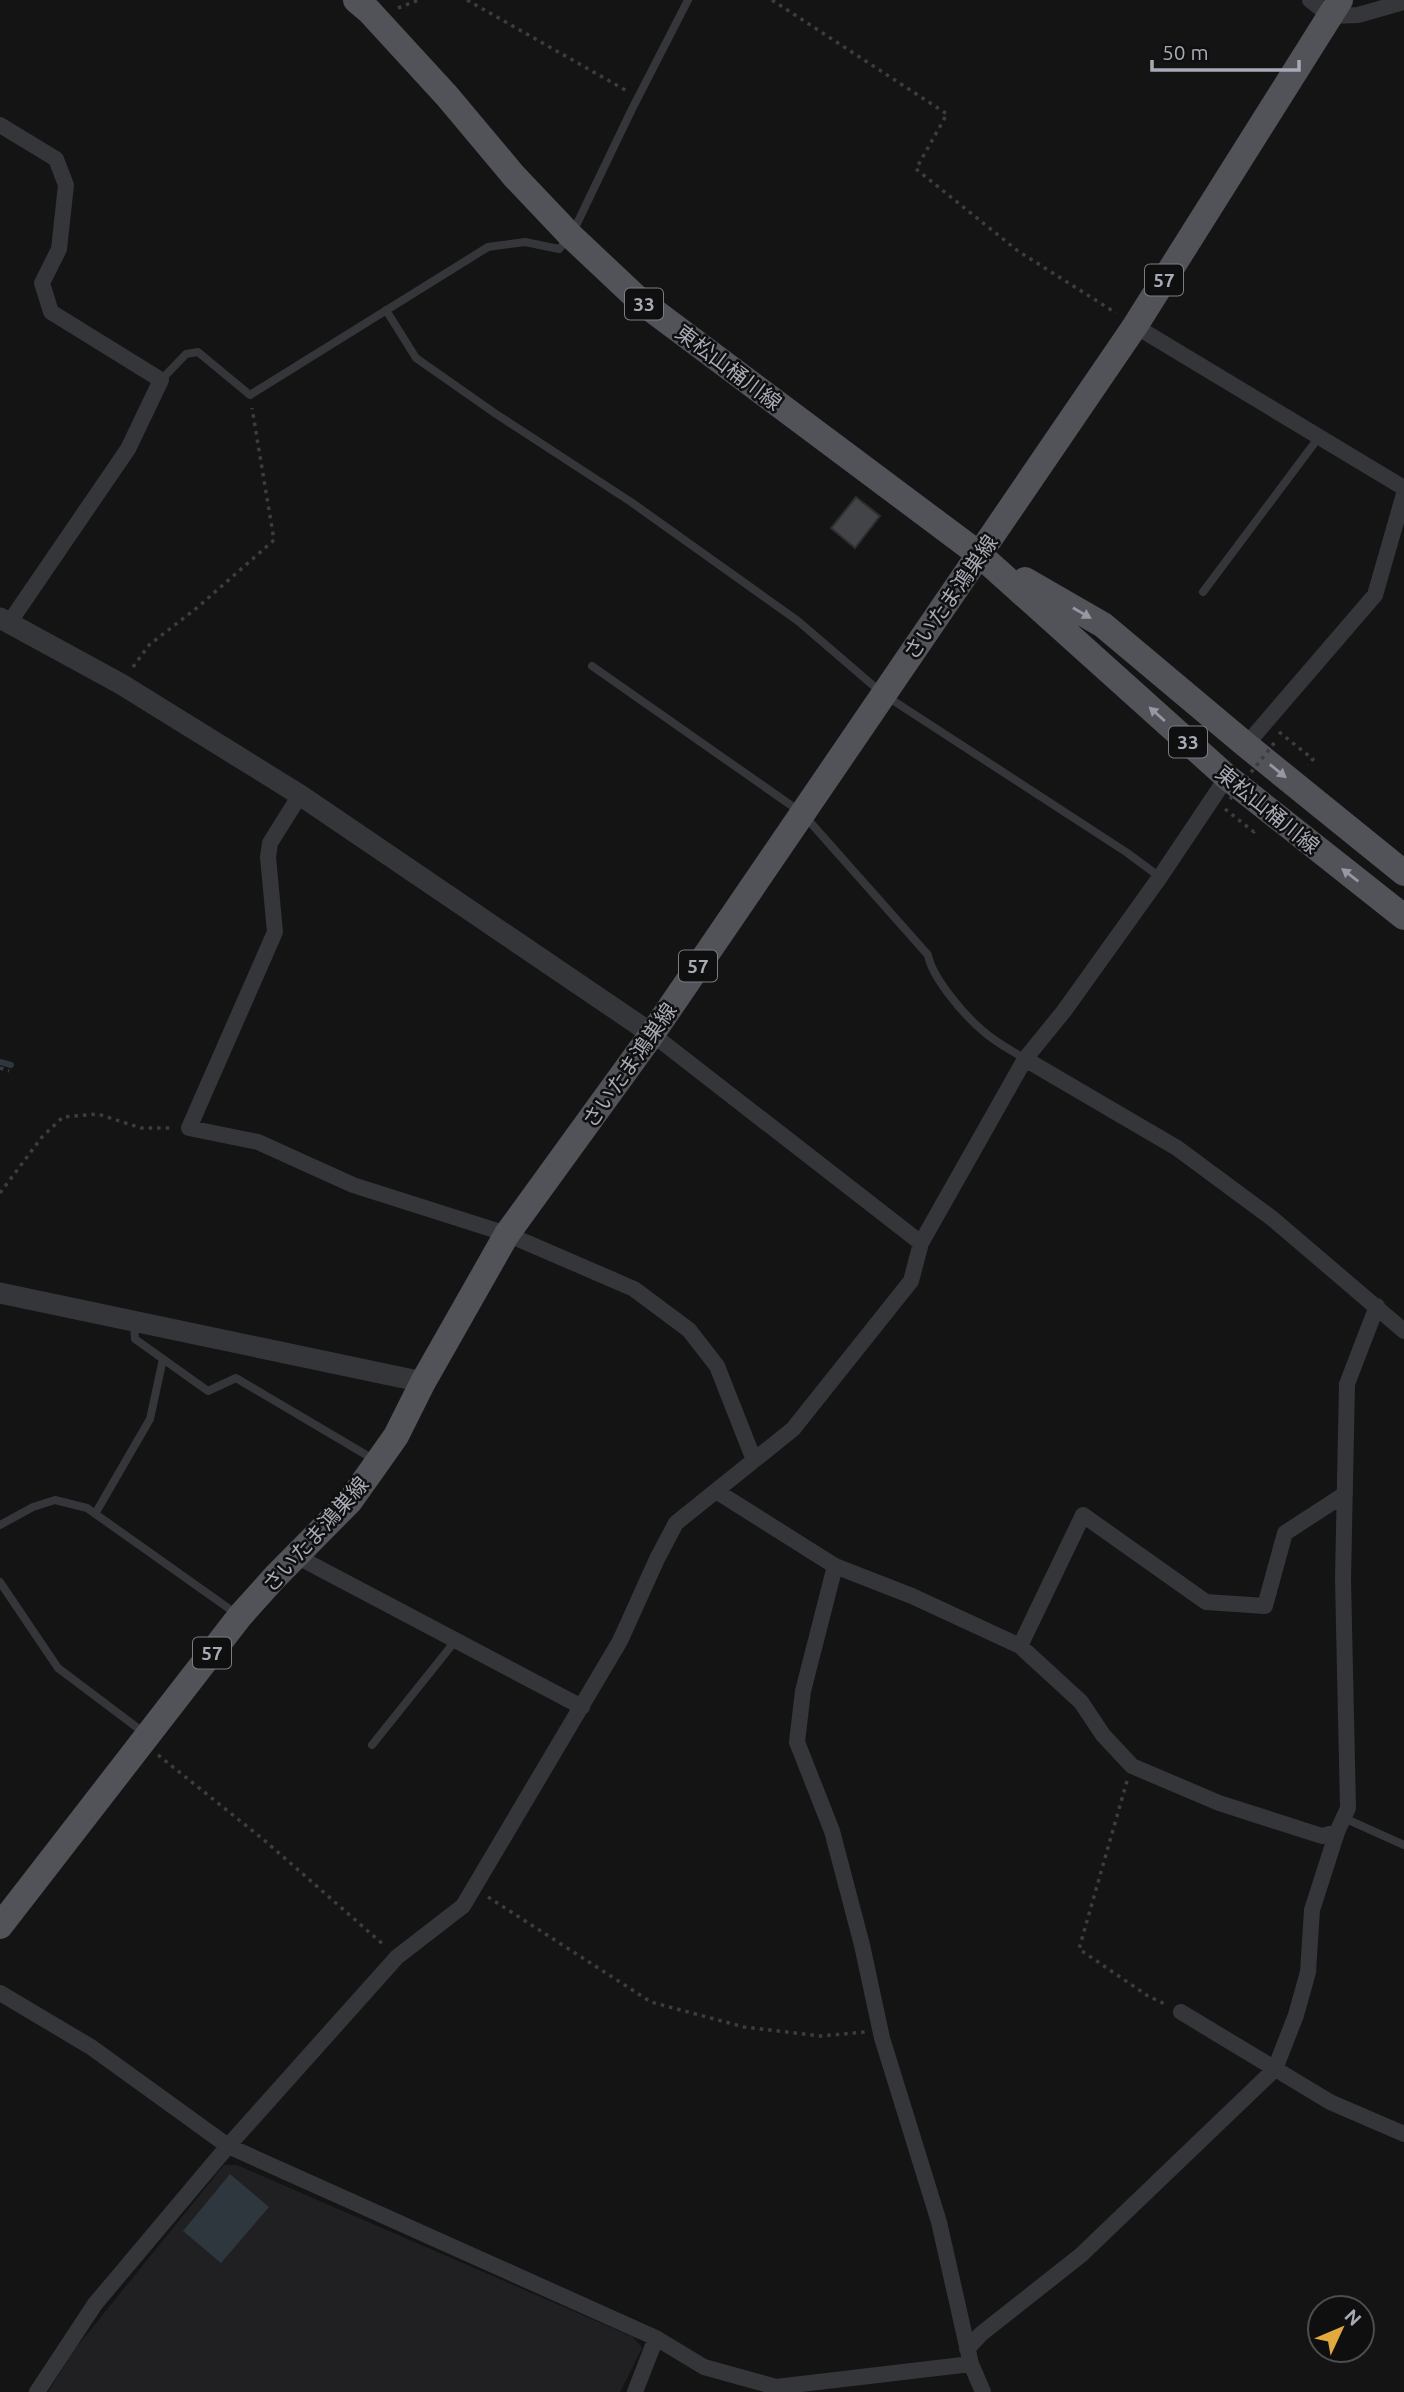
<svg xmlns="http://www.w3.org/2000/svg" width="1404" height="2392" font-family="Ubuntu,'Noto Sans JP',sans-serif">
<style>
.built{fill:#202022}
.water{fill:#2e373d}
.lines{fill:none;stroke-linecap:round;stroke-linejoin:round}
.stream{stroke:#2e373d;stroke-width:6}
.building{fill:#434448;stroke:#2e2e31;stroke-width:2}
.path{stroke:#3b3d41;stroke-width:3.5;stroke-dasharray:3.5 5;stroke-linecap:butt}
.service{stroke:#35363a;stroke-width:8}
.minor{stroke:#35363a;stroke-width:16}
.tertiary{stroke:#35363a;stroke-width:21}
.primary{stroke:#515359;stroke-width:26}
.path-bridge{stroke:#3b3d41;stroke-width:3.5;stroke-dasharray:3.5 5;stroke-linecap:butt}
.oneway{fill:#9699a3}
.labels{text-anchor:middle;dominant-baseline:central;stroke-width:5;stroke-linejoin:round;paint-order:stroke}
.shield{fill:#0f0f10;stroke:#797c84;stroke-width:2}
.shield-label{font-size:19px;font-weight:bold;fill:#a7abb5}
.street-label{font-size:21px;fill:#a7abb5;stroke:#0f0f10}
</style>
<rect width="100%" height="100%" fill="#141415"/>
<path class="built" d="M224,2165h13l396,172 9,11 -22,44h-572l27,-43z"/>
<path class="water" d="M230,2174l39,33 -48,56 -38,-32z"/>
<g class="lines">
<path class="stream" d="M0,1062l11,3"/>
</g>
<path class="building" d="M856,497l24,19 -25,32 -24,-20z"/>
<g class="lines">
<path class="path" d="M467,0l160,91
M772,0l175,114 -31,55 102,82 98,62
M398,8l21,-8
M133,667l16,-22 49,-38 76,-67 -22,-132
M1279,732l34,27 -5,6
M1225,809l29,23 2,-4
M0,1068l9,3
M0,1193l42,-56 21,-20 35,-3 43,14h32
M158,1755l106,85 121,106
M1127,1781l-48,168 69,47 19,9
M488,1897l163,105 93,25 77,9 44,-4"/>
<path class="service" d="M386,310l30,48 80,56 135,88 167,119 85,73 243,158 34,25
M161,380l25,-26 12,-2 52,43 238,-148 37,-5 34,7 12,-13 61,-127 56,-109
M1203,592l116,-155
M592,666l210,147 126,142c4,23 37,61 55,76 12,11 28,19 42,28
M134,1324l1,15 73,52 28,-13 132,78
M95,1514l55,-95 13,-60
M0,1525l33,-18 22,-7 32,8 151,107
M0,1582l58,86 85,64
M372,1745l84,-105
M1344,1818l60,27"/>
<path class="minor" d="M1310,0l20,16 28,-1 46,-13
M0,125l56,34 10,26 -7,64 -17,34 9,29 110,68 -33,69 -119,174
M1135,326l269,162
M1246,745l129,-150 29,-101
M300,795l-30,48 -2,14 7,75 -86,196 69,14 95,43 154,49 127,55 55,41 28,36 37,94
M652,1034l269,209
M1025,1059l152,89 96,71 131,112
M716,1491l119,75 77,30 108,50 61,56 22,33 29,31 87,37 103,33 15,-4 11,-24 -5,-229 4,-195 30,-78
M296,1556l286,151
M835,1566l-32,125 -6,51 35,89 30,114 20,93 57,184 32,142 12,28
M1020,1646l63,-131 123,87 59,4 20,-73 60,-39
M0,1993l91,54 137,99 428,192 48,29 72,20 195,-23
M1181,2012l149,90 74,32
M967,2349l14,-15 100,-79 194,-186 21,-54 12,-43 4,-62 25,-78
M37,2392l58,-88 133,-158 169,-189 66,-51 157,-265 37,-82 19,-36 117,-94 118,-148 10,-38 104,-184 39,-48 96,-134 67,-100
M635,2392l21,-54"/>
<path class="tertiary" d="M0,618l121,66 179,111 352,239
M0,1293l423,89"/>
<path class="primary" d="M356,0l13,11 78,85 67,80 57,60 68,64 341,255 247,222 177,140
M1025,580l78,45 143,120 158,128
M0,1926l240,-310 35,-39 75,-76 46,-65 27,-54 84,-148 145,-200 483,-708 205,-326"/>
<path class="path-bridge" d="M1230,799l45,-57"/>
</g>
<defs><path id="oneway-solid" d="M-6-.8H1V-3.2L6.5 0L1 3.2V.8H-6Z" transform="scale(1.75)"/></defs>
<g class="oneway">
<use href="#oneway-solid" transform="translate(1082 613) rotate(30)"/>
<use href="#oneway-solid" transform="translate(1157 714) rotate(-138)"/>
<use href="#oneway-solid" transform="translate(1278 771) rotate(39)"/>
<use href="#oneway-solid" transform="translate(1350 875) rotate(-142)"/>
</g>
<g class="labels">
<g class="shield">
<rect x="1145" y="264.5" width="38" height="31" rx="5"/>
<rect x="625" y="288.5" width="38" height="31" rx="5"/>
<rect x="1169" y="726.5" width="38" height="31" rx="5"/>
<rect x="679" y="950.5" width="38" height="31" rx="5"/>
<rect x="193" y="1637.5" width="38" height="31" rx="5"/>
</g>
<g class="shield-label">
<text x="1164" y="280">57</text>
<text x="644" y="304">33</text>
<text x="1188" y="742">33</text>
<text x="698" y="966">57</text>
<text x="212" y="1653">57</text>
</g>
<g class="street-label">
<text transform="translate(729 367) rotate(37)">東松山桶川線</text>
<text transform="translate(950 597) rotate(-55)">さいたま鴻巣線</text>
<text transform="translate(1268 809) rotate(39)">東松山桶川線</text>
<text transform="translate(629 1065) rotate(-55)">さいたま鴻巣線</text>
<text transform="translate(315 1534) rotate(-48)">さいたま鴻巣線</text>
</g>
</g>
<g transform="translate(1341 2329) rotate(46)"><circle r="33" fill="#0f0f10" stroke="#4c4d52" stroke-width="2"/>
<path d="M0-5L12 26L0 18L-12 26Z" fill="#e2a93f"/>
<text y="-10" font-size="19" font-weight="bold" text-anchor="middle" fill="#a7abb5">N</text>
</g>
<path d="M1152 60v10h147v-10" fill="none" stroke="#a7abb5" stroke-width="3.5"/>
<text x="1162" y="60" font-size="21" fill="#a7abb5" stroke="#0f0f10" stroke-width="5" paint-order="stroke">50 m</text>
</svg>
